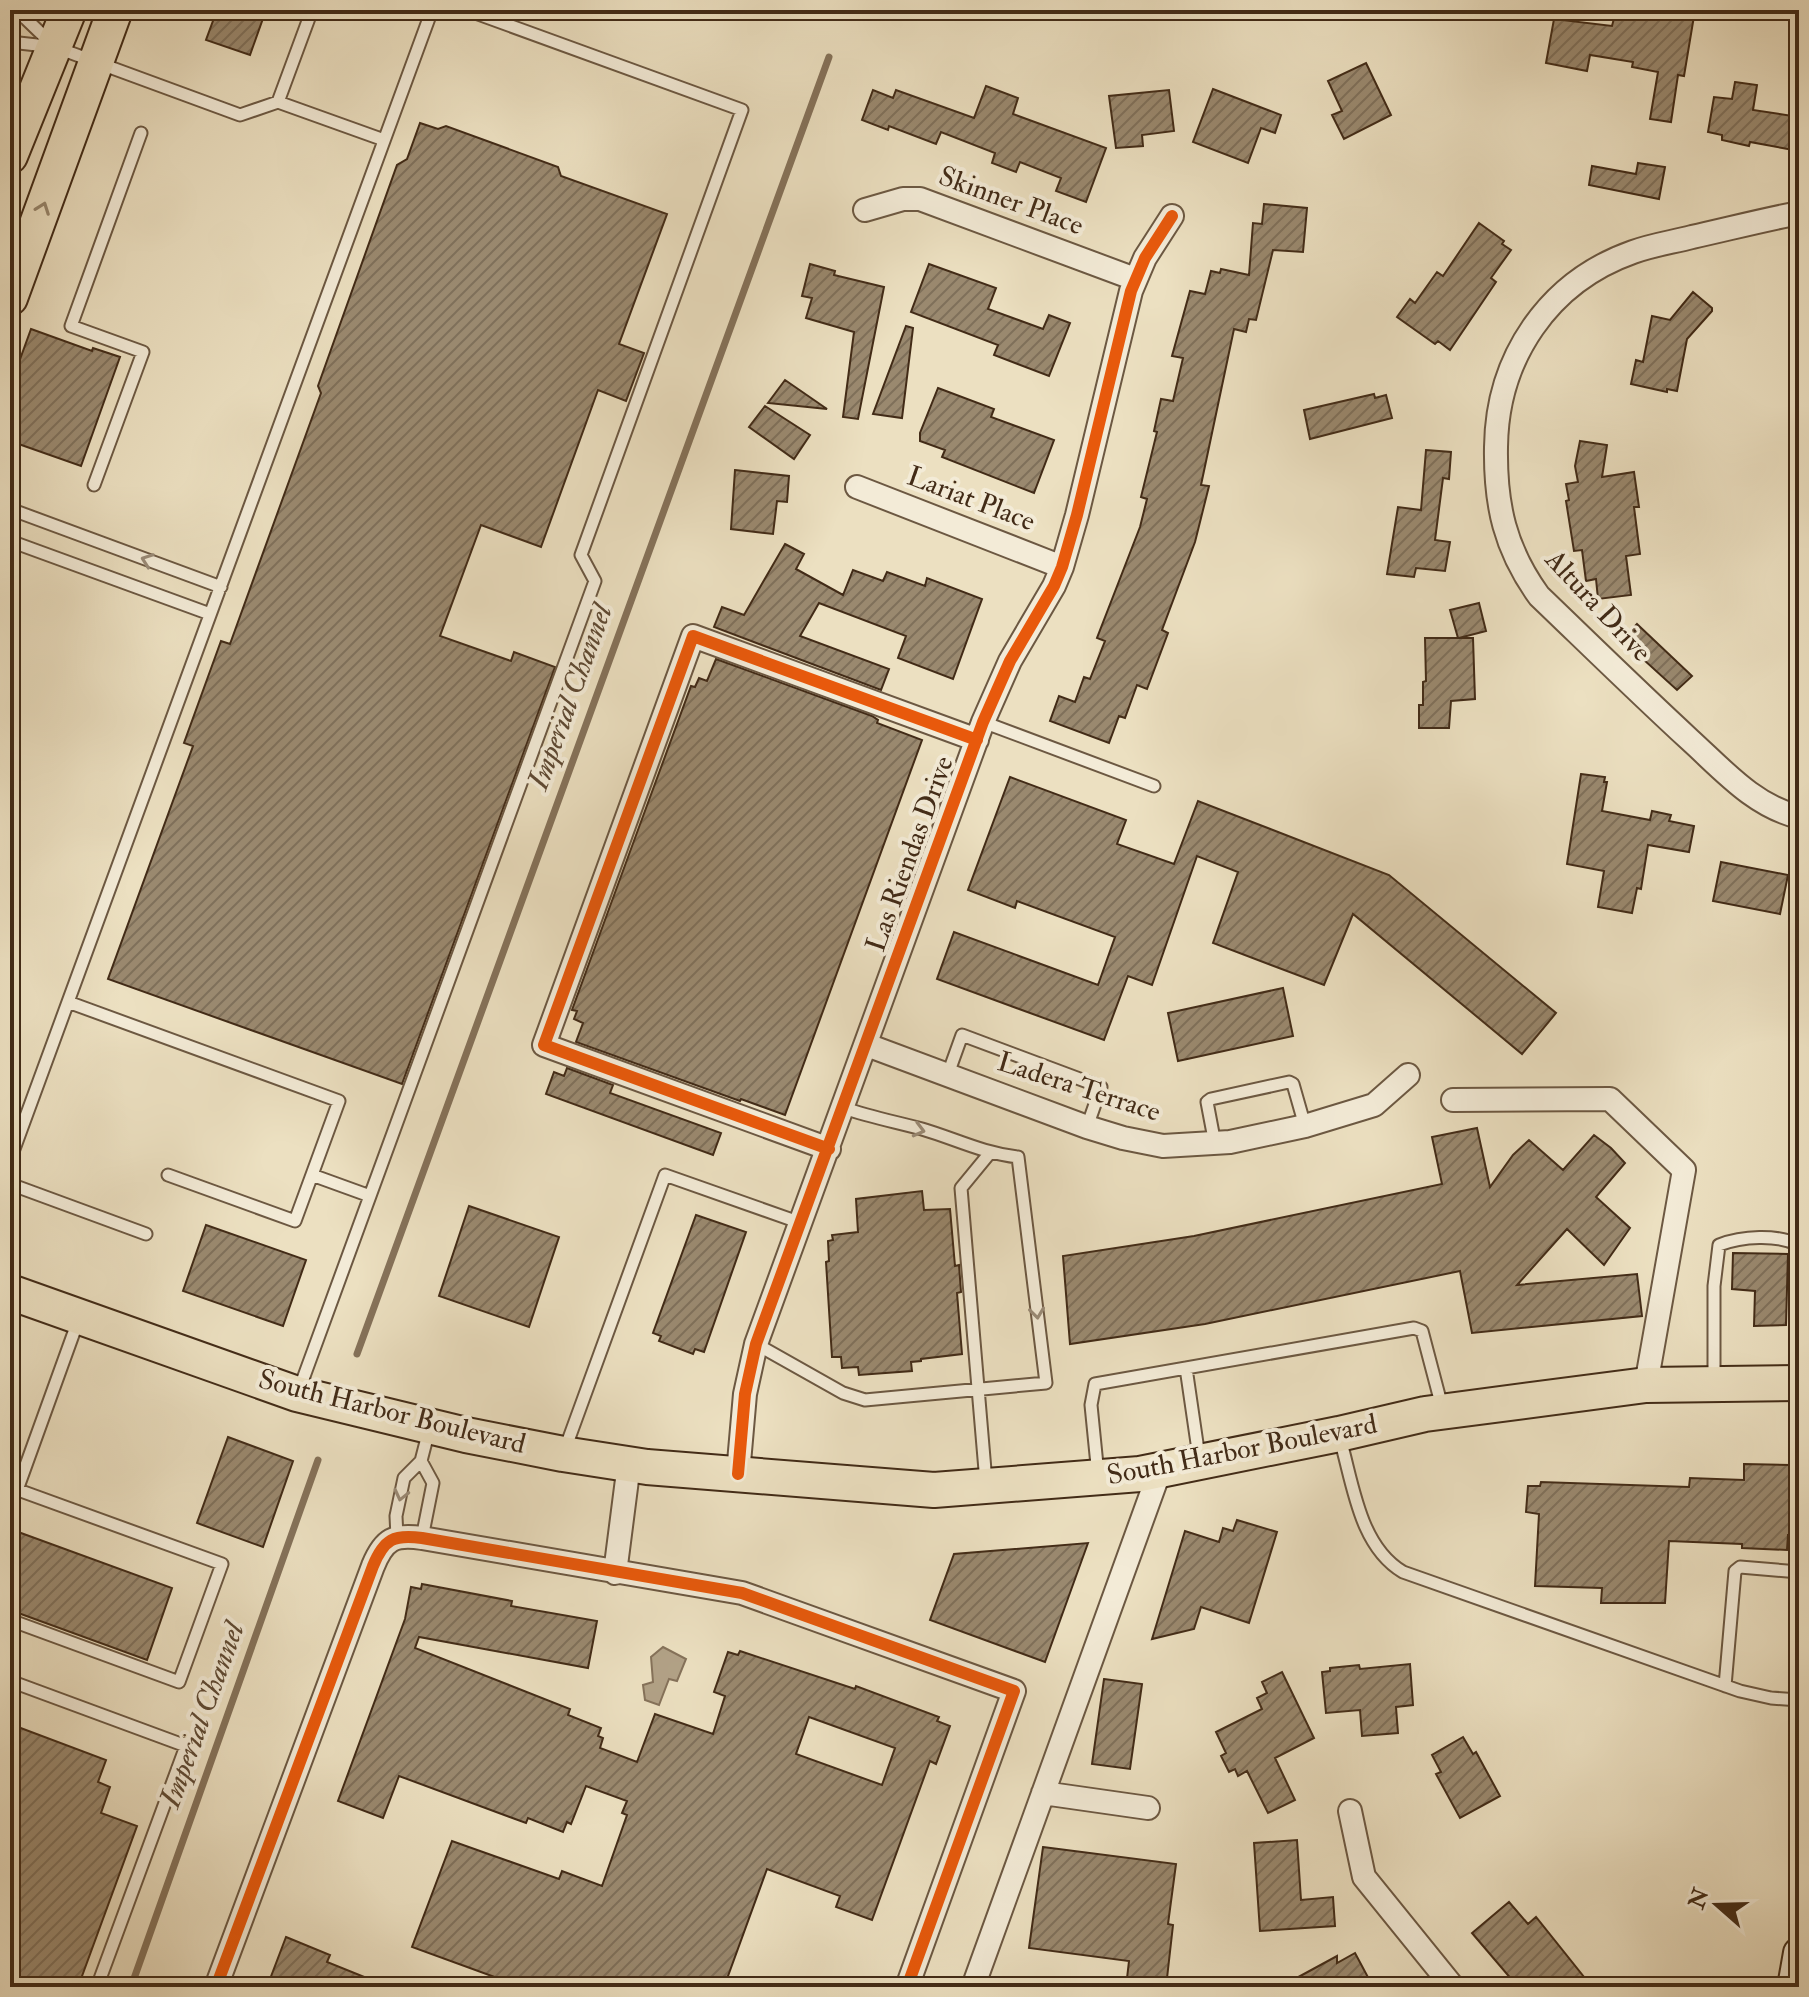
<svg xmlns="http://www.w3.org/2000/svg" width="1809" height="1997" font-family="'IM FELL Double Pica',serif">
<style>
.water{fill:#b2a287;stroke:#85725a;stroke-width:2}
.lines{fill:none;stroke-linecap:round;stroke-linejoin:round}
.stream{stroke:#85725a;stroke-width:7}
.building{fill:url(#building-hatch);stroke:#422b17;stroke-width:2;fill-rule:evenodd}
.lane-casing{stroke:#6c5842;stroke-width:15}
.street-casing{stroke:#6c5842;stroke-width:26}
.secondary-casing{stroke:#422b17;stroke-width:34}
.primary-casing{stroke:#422b17;stroke-width:38}
.lane{stroke:#f3ebd7;stroke-width:11}
.street{stroke:#f3ebd7;stroke-width:22}
.secondary{stroke:#f3ebd7;stroke-width:30}
.primary{stroke:#ece0c1;stroke-width:34}
.cycleway-casing{stroke:#f3ebd7;stroke-width:17}
.cycleway{stroke:#e8590c;stroke-width:12}
.oneway{stroke:#97866c}
.oneway2{stroke:#9a8b77}
.labels{text-anchor:middle;dominant-baseline:central;stroke-width:8;stroke-linejoin:round;paint-order:stroke}
.street-label{font-size:28px;fill:#422b17;stroke:#f3ebd7}
.water-label{font-size:30px;font-style:italic;fill:#5e4933;stroke:#f3ebd7}
</style>
<defs>
<pattern id="building-hatch" width="6" height="6" patternUnits="userSpaceOnUse" patternTransform="scale(2)"><rect width="6" height="6" fill="#9a896f"/><path d="M-1 1l2-2M0 6l6-6M5 7l2-2" fill="none" stroke="#7f705a"/></pattern>
</defs>
<rect width="100%" height="100%" fill="#ece0c1"/>
<filter id="stains"><feTurbulence type="fractalNoise" baseFrequency=".0025" numOctaves="4"/><feColorMatrix values="0 0 0 0 .2 0 0 0 0 .09 0 0 0 0 .02 0 0 0 .5 -.17"/></filter>
<radialGradient id="worn" r=".72"><stop offset=".6" stop-color="#630" stop-opacity="0"/><stop offset="1" stop-color="#630" stop-opacity=".3"/></radialGradient>
<path class="water" d="M663,1647l23,12 -9,22 -8,-2 -10,26 -14,-5 -2,-15 10,-3 -2,-25z"/>
<g class="lines">
<path class="stream" d="M357,1354l472,-1297
M131,1987l187,-527"/>
</g>
<path class="building" d="M217,10h49l-16,45 -44,-15z
M1651,10h44l-11,66 -6,-1 -7,47 -21,-3 8,-47 -26,-5 1,-5 -43,-7 -3,16 -41,-8 8,-44 58,7 4,-15 33,7z
M1366,63l25,52 -47,24 -12,-24 10,-4 -14,-30z
M1735,82l22,3 -4,25 46,7v34l-49,-9 -1,4 -27,-6v-5l-14,-3 6,-35 18,2z
M986,86l32,12 -5,16 93,34 -20,54 -30,-11 5,-13 -41,-16 -4,10 -24,-9 3,-10 -54,-21 -5,12 -47,-18 -1,4 -26,-10 11,-30 20,8 3,-8 78,28z
M1213,89l68,26 -6,18 -14,-5 -13,35 -55,-21z
M1169,90l5,41 -32,4 1,11 -27,2 -7,-52z
M420,123l18,6 8,-3 112,41 3,9 106,38 -48,130 25,9 -18,48 -28,-11 -57,157 -60,-22 -41,111 71,25 3,-9 41,15 -153,417 -294,-105 85,-233 -9,-3 37,-102 9,3 91,-251 -3,-7 79,-221 10,-6z
M1638,163l27,4 -6,32 -70,-14 3,-19 44,8z
M1264,204l43,4 -4,44 -30,-2 -17,70 -7,-1 -3,13 -12,-3 -33,156 8,1 -14,56 -33,88 6,3 -21,56 -10,-4 -12,33 -6,-2 -10,27 -59,-22 9,-25 16,6 9,-25 6,2 15,-38 -8,-3 43,-111 7,-28 -6,-2 16,-65 -3,-1 7,-32 12,2 10,-43 -11,-2 18,-65 15,3 6,-23 9,2 1,-4 28,6 4,-52 9,1z
M1479,223l25,18 -2,3 9,6 -20,28 5,4 -46,68 -12,-9 -3,3 -38,-27 13,-18 5,4 22,-31 6,4z
M810,264l25,7 -1,4 50,12 -26,132 -15,-2 11,-85 -48,-14 6,-20 -10,-2z
M929,264l67,24 -8,21 55,20 6,-14 21,8 -21,53 -55,-21 4,-10 -87,-33z
M1693,292l19,16v3l-25,28 -10,52 -10,-2v3l-36,-8 5,-24 7,2 9,-46 18,4z
M906,326l7,2 -11,90 -29,-4z
M31,329l61,22 1,-3 27,9 -39,109 -71,-25v-54z
M785,380l42,29 -59,-6z
M938,388l56,21 -3,8 63,23 -20,53 -92,-36 3,-7 -25,-9v-8z
M1374,394l1,4 11,-3 6,23 -82,21 -6,-29z
M765,406l45,29 -16,24 -45,-32z
M1580,441l27,4 -5,32 32,-5 5,35h-5l6,47 -14,2 5,39 -33,4 -2,-20 -10,2 -4,-31 -8,1 -8,-50 3,-1 -3,-16 12,-2 -3,-16z
M1426,450l25,2 -2,27 -6,-1 -8,62 15,2 -5,29 -29,-3 -2,9 -27,-3 11,-67 23,3z
M735,470l54,6 -2,26 -10,-1 -4,33 -42,-5z
M785,544l19,10 -8,15 47,26 10,-25 30,11 4,-9 38,14 2,-8 55,21 -29,80 -55,-21 8,-22 -87,-33 -19,33 89,33 -8,21 -167,-63 8,-20 22,8z
M1479,603l7,28 -27,7h14l2,61 -24,2 -2,27h-30v-23h4v-23l3,-1 -1,-43h33l-8,-28z
M1637,624l55,52 -15,14 -55,-50z
M716,659l156,57 6,4 -1,3 45,17 -137,375 -44,-16 -1,2 -164,-59 7,-19 -9,-4 3,-8 -5,-1 63,-172 56,-152 4,1 4,-9 8,3z
M1581,774l24,3 -1,5h3l-5,29 48,9 2,-9 19,4 -2,6 25,5 -5,26 -41,-7 -7,44 -4,-1 -5,25 -34,-6 6,-36 -37,-7z
M1010,777l116,43 -9,24 57,20 24,-63 191,74 167,138 -34,41 -169,-140 -29,71 -111,-42 25,-71 -41,-16 -45,129 -24,-9 -24,64 -167,-61 17,-47 144,53 17,-48 -98,-36 -2,7 -47,-18z
M1721,862l67,13 -8,39 -67,-13z
M1283,988l10,48 -115,25 -10,-48z
M567,1068l46,17 -3,8 111,40 -8,22 -167,-61 8,-22 10,4z
M1477,1128l13,59 23,-32 16,-15 34,30 31,-35 17,13 14,15 -29,34 34,31 -26,37 -37,-36 -50,56 120,-11 5,42 -170,17 -12,-62 -255,53 -135,20 -7,-88 131,-20 248,-52 -10,-47z
M922,1191l2,19 26,-1 5,57 4,-1 2,27 -4,1 5,61 -41,5v2l-10,1 1,9 -53,4 -1,-8 -16,1 -1,-11h-9l-6,-95 3,-1 -1,-20 5,-1 -1,-5 26,-3 -2,-33z
M469,1206l90,31 -30,90 -90,-31z
M696,1215l50,17 -42,120 -9,-3 -2,5 -34,-13 2,-5 -8,-3z
M206,1225l100,35 -23,66 -100,-35z
M1733,1253l55,1 -2,71 -32,1 1,-35 -23,-2z
M228,1437l65,24 -30,86 -66,-24z
M1744,1464l46,1v15h9v55h-11l-1,15 -45,-2v-4l-73,-3 -4,62h-64l1,-15 -67,-2 4,-72 -13,-2 2,-26h12l1,-4 148,5 1,-9 54,2z
M1237,1520l40,12 -28,91 -48,-16 -7,22 -42,10 33,-108 34,11 4,-14 10,3z
M10,1529l162,59 -25,72 -137,-50z
M1088,1543l-43,119 -115,-42 24,-66z
M422,1584l90,17 -1,5 86,15 -9,47 -169,-31 -4,11 155,61 -2,6 33,13 -3,8 5,2 -3,10 37,14 18,-48 58,20 12,-38 -11,-4 14,-40 10,3 2,-4 115,38 1,-3 83,31 -2,4 13,5 -14,38 -6,-3 -58,159 -36,-13 4,-11 -73,-27 -43,118h-202l-110,-40 40,-106 107,38 3,-8 40,15 25,-71 -5,-2 5,-12 -41,-15 -15,38 -4,-2 -4,10 -35,-14 -2,5 -127,-47 -16,42 -45,-17 67,-182 6,-32 10,2zM809,1717l86,31 -13,37 -86,-31z
M1410,1664l3,41 -17,2 2,26 -36,3 -2,-26 -34,3 -4,-41 8,-1v-3l29,-3 1,4z
M1282,1672l32,66 -39,20 20,42 -27,13 -21,-42 -9,5 -3,-7 -6,3 -8,-16 5,-3 -10,-21 46,-23 -5,-11 10,-5 -5,-11z
M1104,1679l38,5 -12,85 -38,-5z
M10,1724l96,36 -8,22 12,5 -9,26 36,13 -59,161h-68z
M1463,1737l10,17 3,-2 24,44 -40,22 -24,-44 5,-2 -9,-17z
M1297,1840l4,60 32,-3 2,29 -75,5 -6,-88z
M1043,1847l133,17 -8,60 5,1 -7,62h-40l3,-26 -100,-13z
M1509,1902l19,22 8,-7 56,70h-74l-46,-54z
M286,1937l44,18 -3,7 62,25h-122z
M1355,1953l15,28 -11,6h-79l57,-31v7z"/>
<g class="lines">
<g class="lane-casing">
<path id="lane" d="M10,12l15,6 27,26
M10,42l45,5 185,68 38,-13 106,38
M278,102l34,-92
M94,485l49,-133 -72,-26 70,-193
M10,509l211,78
M10,541l200,73
M983,722l171,64
M68,1002l271,99 -44,120 -127,-46
M948,1074l14,-39 139,52 -14,40
M1215,1144l-8,-42 4,-3 78,-17 4,2 12,42
M10,1160l422,-1150
M312,1175l58,21
M10,1184l136,50
M756,1344l87,49 22,7 181,-17 -28,-226c-36,-4 -62,-18 -96,-28 -26,-7 -52,-12 -78,-21
M1186,1368l13,89
M1714,1381v-95l5,-41c23,-9 58,-11 80,0
M299,1390l296,-809 -14,-26 161,-445 -275,-100
M1340,1439c13,44 19,107 63,133l337,119 31,7 28,2
M564,1452l101,-277 136,48
M421,1461l12,22 -11,55
M1098,1475l-7,-70 4,-21 319,-56 8,3 20,76
M986,1482l-25,-294 28,-34
M10,1487l212,77 -43,118 -169,-62
M17,1490l61,-169
M397,1537l-1,-21 8,-38 17,-17 8,-31
M10,1681l176,65 -89,241
M1725,1686l10,-115 5,-4 59,5"/>
</g>
<g class="street-casing">
<path id="street" d="M865,210l38,-11h17l215,80
M1799,213c-36,7 -71,16 -107,24 -19,5 -40,8 -59,15 -85,30 -136,106 -137,195 -1,58 9,102 43,149 50,48 100,97 151,144 33,30 64,66 109,77
M857,487l205,80
M867,1045l220,82 36,11 40,8 67,-4 75,-16 69,-21 34,-30
M1453,1100l157,-1 74,71 -38,215
M829,1149l-285,-104 149,-409 284,104
M738,1474l7,-80 11,-50 227,-622 27,-61 44,-75 8,-19 15,-52 54,-224 14,-33 27,-42
M615,1573l14,-109
M1043,1793l105,15
M1350,1811l14,66 89,110
M216,1987l157,-421c11,-27 21,-32 49,-28l320,55 272,98 -107,296
M973,1987l187,-517"/>
</g>
<g class="secondary-casing">
<path id="secondary" d="M1793,1987l6,-34"/>
</g>
<g class="primary-casing">
<path id="primary" d="M10,156l59,-146
M10,298l105,-288
M10,1292l287,102 169,41 97,19 84,13 287,23 206,-16 199,-40 86,-20 221,-29 153,-2"/>
</g>
<use href="#lane" class="lane"/>
<use href="#street" class="street"/>
<use href="#secondary" class="secondary"/>
<use href="#primary" class="primary"/>
<g class="cycleway-casing">
<path id="cycleway" d="M829,1149l-285,-104 149,-409 284,104
M738,1474l7,-80 11,-50 227,-622 27,-61 44,-75 8,-19 15,-52 54,-224 14,-33 27,-42
M216,1987l157,-421c11,-27 21,-32 49,-28l320,55 272,98 -107,296"/>
</g>
<use href="#cycleway" class="cycleway"/>
</g>
<defs><path id="oneway-chevron" d="M-2-3.5L2.5 0L-2 3.5" fill="none" stroke-width="1.6" stroke-linecap="round" stroke-linejoin="round" transform="scale(2)"/></defs>
<use class="oneway" href="#oneway-chevron" transform="translate(43 208) rotate(-70)"/>
<g class="oneway2">
<use href="#oneway-chevron" transform="translate(147 560) rotate(-160)"/>
<use href="#oneway-chevron" transform="translate(919 1130) rotate(15)"/>
<use href="#oneway-chevron" transform="translate(1037 1313) rotate(83)"/>
<use href="#oneway-chevron" transform="translate(401 1495) rotate(103)"/>
</g>
<g class="labels">
<g class="street-label">
<text transform="translate(1011 201) rotate(20)">Skinner Place</text>
<text transform="translate(971 499) rotate(21)">Lariat Place</text>
<text transform="translate(1598 606) rotate(47)">Altura Drive</text>
<text transform="translate(910 854) rotate(-70)">Las Riendas Drive</text>
<text transform="translate(1079 1087) rotate(18)">Ladera Terrace</text>
<text transform="translate(392 1412) rotate(14)">South Harbor Boulevard</text>
<text transform="translate(1242 1450) rotate(-11)">South Harbor Boulevard</text>
</g>
<g class="water-label">
<text transform="translate(570 697) rotate(-70)">Imperial Channel</text>
<text transform="translate(202 1715) rotate(-70)">Imperial Channel</text>
</g>
</g>
<rect width="1809" height="1997" fill="none" stroke="#ece0c1" stroke-width="40"/>
<rect x="12" y="12" width="1785" height="1973" fill="none" stroke="#422b17" stroke-width="4"/>
<rect x="20" y="20" width="1769" height="1957" fill="none" stroke="#422b17" stroke-width="2"/>
<g transform="translate(1717 1905) rotate(290)" stroke="#f3ebd7" stroke-width="6" paint-order="stroke">
<path d="M0-6L14 30L0 20L-14 30Z" fill="#422b17"/>
<text y="-12" font-size="22" font-weight="bold" text-anchor="middle" fill="#422b17">N</text>
</g>
<rect width="100%" height="100%" filter="url(#stains)"/>
<rect width="100%" height="100%" fill="url(#worn)"/>
</svg>
